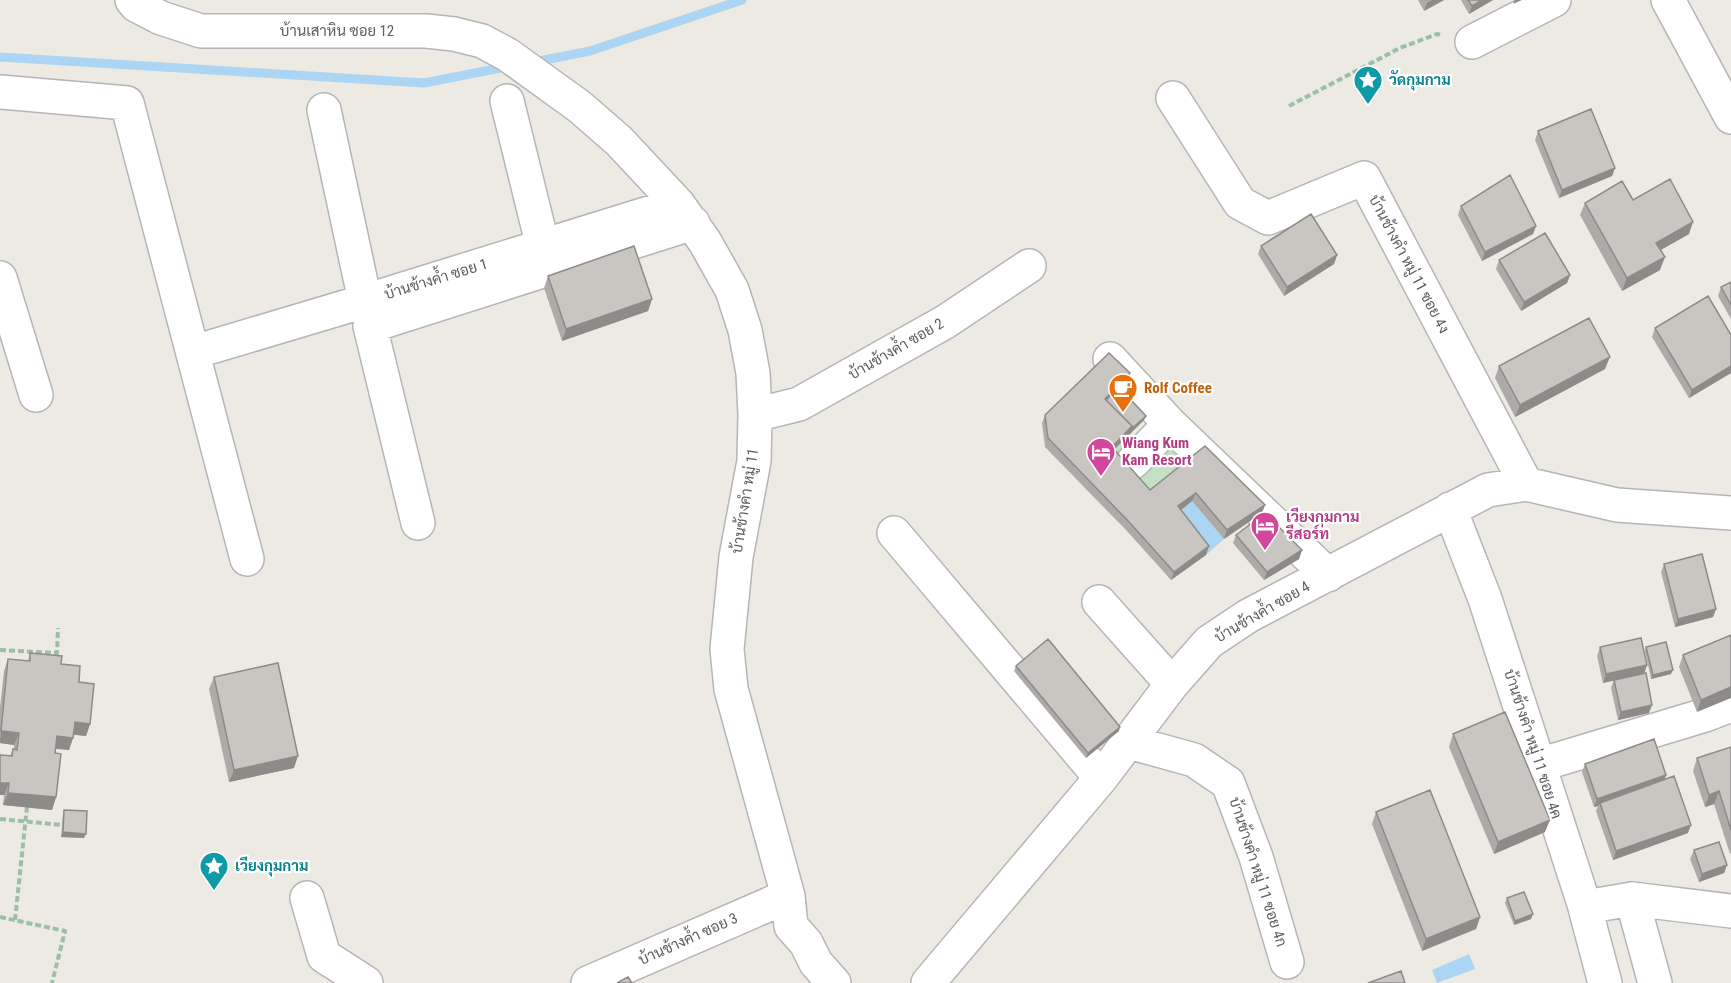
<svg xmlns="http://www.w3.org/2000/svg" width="1731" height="983" font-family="'Roboto Condensed',Sarabun,sans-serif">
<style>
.green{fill:#c3e0c2}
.water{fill:#abd5f3}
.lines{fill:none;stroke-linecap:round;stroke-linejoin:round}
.stream{stroke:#abd5f3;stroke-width:9}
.minor-casing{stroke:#b3b5b8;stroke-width:36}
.path{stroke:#9cc0a6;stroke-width:4;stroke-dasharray:6 3;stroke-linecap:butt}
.minor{stroke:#fff;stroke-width:33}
.wall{fill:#adaaa7}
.shaded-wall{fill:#8d8b88}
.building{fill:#c9c6c2;stroke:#8d8b88;stroke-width:1.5}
.labels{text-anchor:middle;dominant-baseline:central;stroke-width:4.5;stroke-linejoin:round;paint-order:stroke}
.street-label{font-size:15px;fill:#5b5e62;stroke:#fff}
.culture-label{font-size:15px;font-weight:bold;fill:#0d838f;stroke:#fff;text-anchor:start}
.food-label{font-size:15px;font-weight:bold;fill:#c56008;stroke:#fff;text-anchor:start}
.hotel-label{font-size:15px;font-weight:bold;fill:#b23c85;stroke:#fff;text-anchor:start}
</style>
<rect width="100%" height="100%" fill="#eceae3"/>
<path class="green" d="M1129,435l73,20 -55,43 -38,-43z"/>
<path class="water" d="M1192,501l32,38 -18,16 -31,-40z
M1469,954l6,15 -38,14 -5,-13z"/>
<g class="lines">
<path class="stream" d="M0,57l424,26 87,-17
M534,62l56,-11 152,-51"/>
<g class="minor-casing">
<path id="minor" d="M132,0l4,5 25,13 40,13h225l28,3 28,7 26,14 72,52 39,34 59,63 27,38 27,48 13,40 8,43 2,42 -1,46 -18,96 -9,92 4,40 57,207 3,30 15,17 10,20 18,20
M1668,0l63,117
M1472,42l82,-42
M0,92l127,11 120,456
M1173,98l67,105 28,15 96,-40 162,306
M507,101l36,146
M324,110l41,191
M0,278l36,117
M194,352l171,-51 313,-97
M1110,359l60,65 158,151
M755,415l44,-11 146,-82 84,-56
M1133,462l37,-38
M1450,509l35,90 54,166 45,139 21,79
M418,523l-48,-197 323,-103
M894,533l207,245
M1099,602l73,82
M1129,742l65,18 34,23 28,74 31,105
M1539,765l166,-50 26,-10
M307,898l17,58 42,27
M1632,899l23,84
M1584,904l13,1 35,-6 99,12
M588,983l200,-87
M928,983l173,-205 71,-94 37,-42 39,-26 240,-126 38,-6 91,21 114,8"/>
</g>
<path class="path" d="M1289,106l111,-58 37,-14 5,1
M0,650l57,3 1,-25
M0,819l62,6
M0,917l65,14 -13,52
M15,920l12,-113"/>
<use href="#minor" class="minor"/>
</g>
<path class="wall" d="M1418,0h26l-20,11z
M1461,0h32l-24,14z
M1538,131l77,37 -3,8 -53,22 -24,-58z
M1633,200l56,34 -29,16v20l-38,21 -42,-76 5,-12z
M1461,206l75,20 -3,8 -51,27 -24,-46z
M1261,246l76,9 -3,9 -50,32 -26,-42z
M1499,260l71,15 -3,8 -46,28 -25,-42z
M548,276l104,23 -4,12 -86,30 -18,-53z
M1731,282v37l-13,-23 3,-9z
M1655,328l76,7v38l-42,25 -37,-61z
M1499,366l106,3 -90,48 -20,-39z
M1127,381l-7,7 26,28 -2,4 -30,29 36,41 55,-44 57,67 -38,26 -32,-38 -11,9 28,36 -3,9 -35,25 -44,-49 -82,-84 -3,-24 3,-8z
M1236,535l66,15 -3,9 -35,21 -31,-37z
M1664,564l52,45 -3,8 -38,10 -14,-55z
M1731,635l-34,77 -18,-45 4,-12z
M1600,647l47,18 -3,8 5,40 -31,7 -7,-32 3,-8 -11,3 -6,-27z
M1646,647l25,27 -20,5 -6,-28z
M30,653l31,11 18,18 11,42 -4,12 -12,-1 -5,15 -13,-1v48l-4,13 -49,-5 1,-10h-4v-40l10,1 3,-7 1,1v-5l-14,-2v-36l4,-36 4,-12 20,2z
M1016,666l103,65 -33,27 -72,-87z
M214,677l80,91 -65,14 -20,-93z
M1453,734l92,98 -51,22 -45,-107z
M1731,747v106l-1,1 -16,-50 -9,3 -12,-36 4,-13z
M1585,764l81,11 -1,4 23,54 -75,27 -17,-49 2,-5 -4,1 -12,-35z
M64,810l20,28 -23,-1 2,-23z
M1376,812l104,105 -4,12 -54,22 -50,-127z
M1694,850l33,15 -3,8 -25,9 -9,-23z
M1507,898l24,21 -17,6 -9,-22z"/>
<path class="shaded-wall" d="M1432,0h12l-20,11 3,-8z
M1482,0h11l-24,14 3,-8z
M1515,0h7l-9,4z
M1615,168l-3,8 -53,22 3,-8z
M1693,222l-4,12 -37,21 4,-12z
M1536,226l-3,8 -51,27 3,-9z
M1337,255l-3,9 -50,32 3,-9z
M1665,257l-5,13 -38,21 5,-13z
M1570,275l-3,8 -46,28 3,-9z
M652,299l-4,12 -86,30 4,-12z
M1610,357l-5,12 -90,48 5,-12z
M1731,366v7l-42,25 3,-8z
M1130,373l-3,8 -22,23v-5z
M1146,416l-2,4 -35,35 3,-8 20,-21z
M1196,493l-4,8 -17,14 3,-9z
M1265,505l-3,8 -38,26 3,-9z
M1209,546l-3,9 -35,25 3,-8z
M1302,550l-3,9 -35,21 3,-8z
M1716,609l-3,8 -38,10 3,-8z
M1647,665l-3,9 -41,9 3,-9z
M1673,670l-2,4 -20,5 2,-4z
M1731,687v11l-34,14 4,-12z
M1652,705l-3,8 -31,7 3,-8z
M75,722l15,2 -4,12 -15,-2z
M1120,727l-1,4 -33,27 2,-5z
M1,731l18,2 -5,12 -14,-2z
M57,736l16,2 -4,12 -17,-2z
M298,756l-4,12 -65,14 5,-12z
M1666,775l-3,8 -63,20 -2,3 -4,1 3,-8z
M0,783h9l-5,12h-4z
M1719,791l-5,13 -9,3 4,-12z
M8,793l48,4 -4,13 -49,-5z
M1550,820l-5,12 -51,22 4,-12z
M1691,825l-3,8 -75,27 3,-9z
M63,832l23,2 -2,4 -23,-1z
M1727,865l-3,8 -25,9 3,-8z
M1533,914l-2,5 -17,6 1,-4z
M1480,917l-4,12 -54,22 4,-12z"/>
<path class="building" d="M1468,0h14l-10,6z
M1591,109l24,59 -53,22 -24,-59z
M1510,175l26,51 -51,26 -24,-46z
M1670,179l23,43 -37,21 9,14 -38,21 -42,-75 37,-22 11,19z
M1311,214l26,41 -50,32 -26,-41z
M1545,233l25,42 -46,27 -25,-42z
M634,246l18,53 -86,30 -18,-53z
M1731,282v23l-10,-18z
M1708,296l23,39v31l-39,24 -37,-62z
M1589,318l21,39 -90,48 -21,-39z
M1109,353l21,20 -25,26 27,27 -20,21 38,43 55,-44 60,59 -38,25 -31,-37 -18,13 31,40 -35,26 -44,-49 -82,-85 -3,-23z
M1119,387l27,29 -16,14 2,-4 -26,-26z
M1265,513l37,37 -35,22 -31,-37z
M1702,554l14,55 -38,10 -14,-55z
M1731,635v52l-30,13 -18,-45z
M1641,638l6,27 -41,9 -6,-27z
M1048,639l72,88 -32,26 -72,-87z
M1666,642l7,28 -20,5 -7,-28z
M30,653l32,3 -1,8 19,2 -1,16 15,2 -4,40 -15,-2 -2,16 -16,-2 -2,17 6,1 -5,43 -48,-4 1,-10h-9v-28l12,1 1,-7 4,1 2,-17 -18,-2 7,-72 22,2z
M278,663l20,93 -64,14 -20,-93z
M1646,673l6,32 -31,7 -7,-32z
M1505,712l45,108 -52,22 -45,-108z
M1654,739l12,36 -69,24 -12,-35z
M1731,747v83l-12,-39 -10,4 -12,-37z
M1674,776l17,49 -75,26 -16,-48z
M1430,790l50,127 -54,22 -50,-127z
M64,810l23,1 -1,23 -23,-2z
M1719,842l8,23 -25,9 -8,-24z
M1524,892l9,22 -18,7 -8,-23z
M1401,971l4,12h-37z
M628,977l4,6h-15z"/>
<defs>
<g id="sight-pin" transform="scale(1.5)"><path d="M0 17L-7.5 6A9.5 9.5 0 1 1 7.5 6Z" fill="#0f9aa8" stroke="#fff"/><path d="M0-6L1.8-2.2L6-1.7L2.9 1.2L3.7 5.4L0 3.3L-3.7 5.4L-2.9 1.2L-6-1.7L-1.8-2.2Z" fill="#fff"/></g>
<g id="cafe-pin" transform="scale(1.5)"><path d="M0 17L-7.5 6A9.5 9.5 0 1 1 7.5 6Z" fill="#e8710a" stroke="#fff"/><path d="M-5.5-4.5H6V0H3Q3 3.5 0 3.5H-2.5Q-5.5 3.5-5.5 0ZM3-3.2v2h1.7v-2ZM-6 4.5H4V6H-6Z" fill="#fff"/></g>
<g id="hotel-pin" transform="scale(1.5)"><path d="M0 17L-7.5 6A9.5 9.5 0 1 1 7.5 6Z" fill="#d1479c" stroke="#fff"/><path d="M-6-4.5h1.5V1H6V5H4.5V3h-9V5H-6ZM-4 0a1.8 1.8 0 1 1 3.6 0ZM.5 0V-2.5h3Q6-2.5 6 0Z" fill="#fff"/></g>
</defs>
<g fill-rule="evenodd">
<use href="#sight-pin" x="1368" y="80"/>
<use href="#cafe-pin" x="1123" y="388"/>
<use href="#hotel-pin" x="1101" y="452"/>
<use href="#hotel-pin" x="1265" y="526"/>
<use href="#sight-pin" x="214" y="866"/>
</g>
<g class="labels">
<g class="street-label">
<text x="337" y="31">บ้านเสาหิน ซอย 12</text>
<text transform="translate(1409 264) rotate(62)">บ้านช้างคำ หมู่ 11 ซอย 4ง</text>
<text transform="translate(436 279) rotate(-17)">บ้านช้างค้ำ ซอย 1</text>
<text transform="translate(896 349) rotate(-30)">บ้านช้างค้ำ ซอย 2</text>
<text transform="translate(745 501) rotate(-81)">บ้านช้างคำ หมู่ 11</text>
<text transform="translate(1262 612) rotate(-30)">บ้านช้างค้ำ ซอย 4</text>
<text transform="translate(1533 744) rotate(72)">บ้านช้างคำ หมู่ 11 ซอย 4ค</text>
<text transform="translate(1258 872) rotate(72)">บ้านช้างคำ หมู่ 11 ซอย 4ก</text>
<text transform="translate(688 939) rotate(-24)">บ้านช้างค้ำ ซอย 3</text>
</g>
<g class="culture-label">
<text x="1389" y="80">วัดกุมกาม</text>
<text x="235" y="866">เวียงกุมกาม</text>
</g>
<g class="food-label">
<text x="1144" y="388">Rolf Coffee</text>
</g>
<g class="hotel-label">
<text x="1122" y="443">Wiang Kum<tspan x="1122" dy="17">Kam Resort</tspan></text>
<text x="1286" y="517">เวียงกุมกาม<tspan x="1286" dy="17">รีสอร์ท</tspan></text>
</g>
</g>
</svg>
